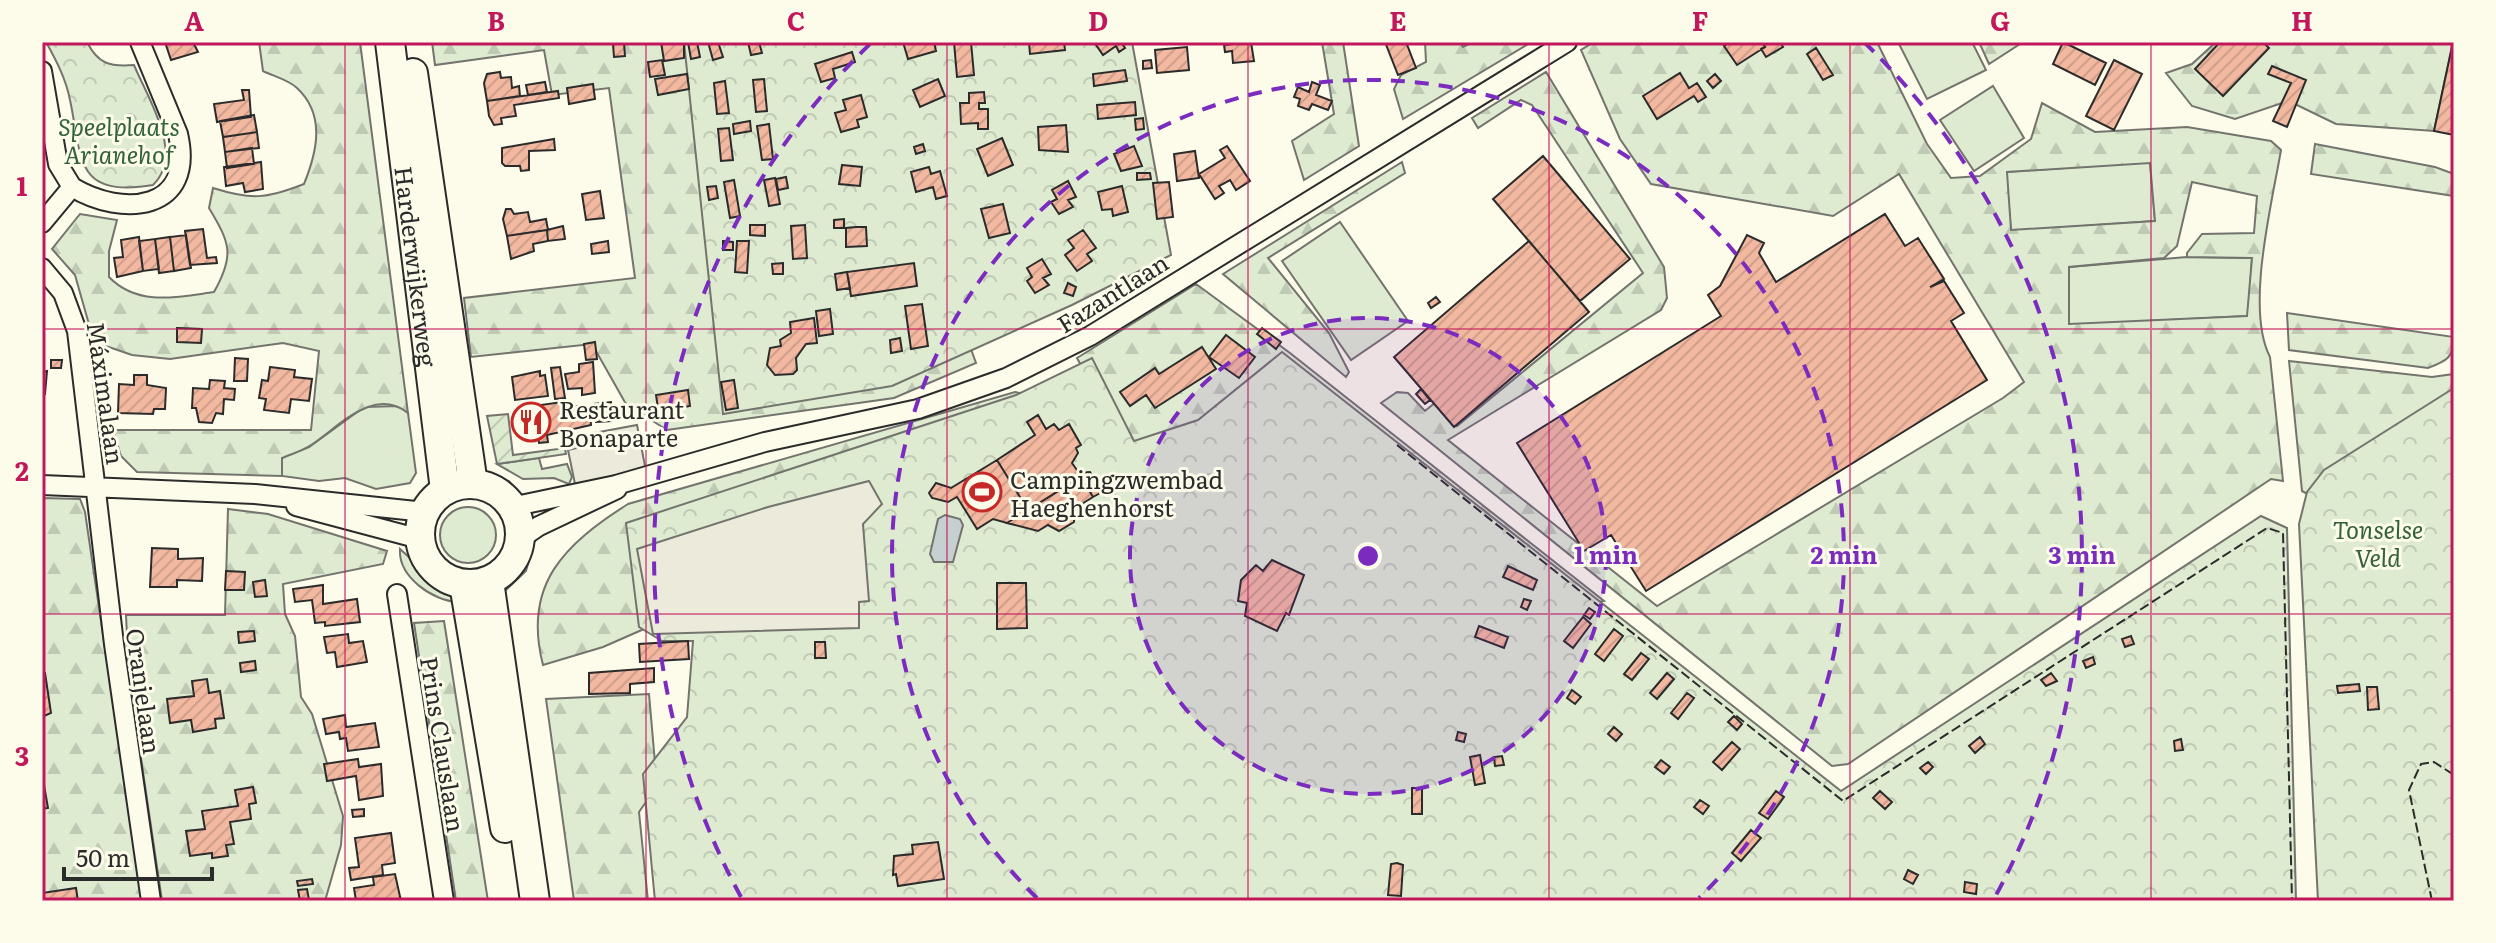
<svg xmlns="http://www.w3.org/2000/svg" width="2496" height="943" font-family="Literata,serif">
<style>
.grass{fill:#deebd1;stroke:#74746e;stroke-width:2}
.forest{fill:url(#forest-firs);stroke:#74746e;stroke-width:2;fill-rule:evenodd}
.park{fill:url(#park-crowns);stroke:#74746e;stroke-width:2}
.garden{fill:url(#garden-furrows);stroke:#74746e;stroke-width:2}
.parking{fill:#eceadb;stroke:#74746e;stroke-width:2}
.water{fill:#c7d0d0;stroke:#74746e;stroke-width:2}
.building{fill:url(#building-hatch);stroke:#2b2b2b;stroke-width:2}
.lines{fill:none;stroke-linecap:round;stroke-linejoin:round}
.minor-casing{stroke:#2b2b2b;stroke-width:22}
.primary-casing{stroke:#2b2b2b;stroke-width:32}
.minor{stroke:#fdfbea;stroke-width:18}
.primary{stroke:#fdfbea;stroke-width:28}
.fence{stroke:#2b2b2b;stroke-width:2;stroke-dasharray:10 4;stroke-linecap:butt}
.grid{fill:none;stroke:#c2185b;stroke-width:2;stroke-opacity:0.55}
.ring{fill:none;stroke:#7b2cbf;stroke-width:4;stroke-dasharray:14 10}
.labels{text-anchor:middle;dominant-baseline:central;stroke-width:6;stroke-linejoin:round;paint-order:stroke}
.park-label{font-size:24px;font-style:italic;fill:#34623c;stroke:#fdfbea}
.street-label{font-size:24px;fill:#2b2b2b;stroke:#fdfbea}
.poi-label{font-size:24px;fill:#2b2b2b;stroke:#fdfbea;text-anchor:start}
.centre{fill:#7b2cbf;stroke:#fdfbea;stroke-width:4}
.ring-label{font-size:24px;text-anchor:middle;font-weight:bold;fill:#7b2cbf;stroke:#fdfbea;stroke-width:6;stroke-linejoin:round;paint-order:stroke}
.neatline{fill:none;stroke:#c2185b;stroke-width:3}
.grid-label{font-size:26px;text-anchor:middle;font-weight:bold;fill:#c2185b}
</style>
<defs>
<pattern id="forest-firs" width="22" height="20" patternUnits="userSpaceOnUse" patternTransform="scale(2)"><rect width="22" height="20" fill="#deebd1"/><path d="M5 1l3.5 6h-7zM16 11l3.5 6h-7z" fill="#bfcab4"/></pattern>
<pattern id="park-crowns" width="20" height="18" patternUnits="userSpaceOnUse" patternTransform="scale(2)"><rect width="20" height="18" fill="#deebd1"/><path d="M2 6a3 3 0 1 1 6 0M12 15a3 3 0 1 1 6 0" fill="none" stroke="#bfcab4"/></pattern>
<pattern id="garden-furrows" width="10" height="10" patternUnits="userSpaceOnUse" patternTransform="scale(2)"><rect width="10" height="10" fill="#deebd1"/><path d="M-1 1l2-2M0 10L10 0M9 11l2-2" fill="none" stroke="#bfcab4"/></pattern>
<pattern id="building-hatch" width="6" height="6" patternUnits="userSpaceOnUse" patternTransform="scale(2)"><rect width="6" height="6" fill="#f2b8a0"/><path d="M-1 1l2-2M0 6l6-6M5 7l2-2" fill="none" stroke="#d09e8a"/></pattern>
</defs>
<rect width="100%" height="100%" fill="#fdfbea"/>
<path class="grass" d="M1898,42h74l14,28 -59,29z
M1993,86l31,52 -50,33 -34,-51z
M2150,162l5,59 -144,10 -5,-59z
M1340,222l68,99 -57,39 -69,-99z
M2187,257l65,1 -4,58 -179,9v-58z
M399,406l9,7 8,60 -6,10 -34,6 -31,-11 -26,3 -37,-5v-18l27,-11 55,-40z
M539,458l3,11 25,-5 5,13 -3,7 -15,-6 -31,1 -26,-15z
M480,470l29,11 15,17 -29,-10z
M440 535a28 28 0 1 1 56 0a28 28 0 1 1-56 0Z
M536,536l-10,35 -20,19 4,-20z
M400,549l58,53c-25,-1 -60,-25 -58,-53z"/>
<path class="forest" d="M259,42h101l48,371c-35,-27 -69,14 -97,32 -9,6 -20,9 -29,13v18l-145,-4 -16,-16 -8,-26h198l8,-79 -36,-8 -113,16 -38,-4 -38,-13 -19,-67 -23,-26 28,-35 37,6 -8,31v26c29,30 69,20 105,15 21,-37 16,-49 -5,-84l4,-20c38,12 53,11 91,-4 13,-32 22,-69 -7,-96 -8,-8 -24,-12 -34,-17z
M432,42h261l267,277 16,44 -82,35 -227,32 -41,-26 -34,-60 -121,13 -7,-59 171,-20 -26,-190 -57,7 -8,-45 -109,15z
M1322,42h21l16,104 -55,34 -12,-39 42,-27z
M1425,42h35l3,5 10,-5 57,1 -127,76 -9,-30 7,-14 25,-13z
M1594,42h283l50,102 24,34 29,-2 51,-37 11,-36 53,29 92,-5 84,14 10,9c-9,53 -36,159 -11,207l13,124 -12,-2 -423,285 -16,2 -451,-363 16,-11 11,1 17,18 11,-9 21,24 186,-153 -111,-168 -11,-5 -43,28 -6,-10 74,-46 118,195 3,31 -6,12 -213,130 209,166 346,-208 21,-16 -125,-208 -66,42 -182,-32 -31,-45 -39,-89zM2150,163l5,58 -144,9 -4,-58zM2192,182l65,14 -3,37 -52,1 -15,19v4l65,1 -5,58 -178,8v-57l95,-9 13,-12z
M1979,42h44l-34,22z
M2216,42h237l-19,89 -98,-7 -41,-20 -13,-1 -47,16 -43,-13 -26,-33 26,-9z
M2315,144l120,23 19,7v22l-143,-22z
M1402,162l3,11 -137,85 61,75 20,39 -3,5 -123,-103z
M1196,284l94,69 314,248 -11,2 -462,-146 -54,-99z
M2287,313l167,24c0,21 -8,24 -26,31l-139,-18z
M2289,361l143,16 22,-3v199l-152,-82z
M1015,392l5,1v9l-376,227 -41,18 -60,18c-21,-81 22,-121 85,-161z
M42,498l38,1 5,13 57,389h-100z
M228,509l40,5 119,37 -4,13 -100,20 2,30 10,22 6,61 11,17 31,102 -2,29 -16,56h-163l-33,-224 -3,-62h99z
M444,621l44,280h-32l-42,-278z
M649,694l8,92 -18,26 9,89h-74l-28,-202z"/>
<path class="park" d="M46,42h41c11,22 23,25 47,23 14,34 51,89 19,120 -80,14 -71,-30 -83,-85 -4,-21 -14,-40 -24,-58z
M684,42h448l39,213 -99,50 -180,81 -169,28z
M1282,352l559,439 420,-275 26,12 9,373h-1641l-12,-127 44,-57 6,-76h-31l-23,-14 -13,-104 390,-128 76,-37 42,83 64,-21z
M2454,388v513h-136l-19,-377 8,-32 17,-22z"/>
<path class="garden" d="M508,414l5,41 52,-7 1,6 -69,10 -10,-48z"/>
<path class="parking" d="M637,425l9,46 -71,13 -7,-34 17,-4 -2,-11z
M869,481l13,23 -19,20 6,77 -10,1v26l-206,6 -16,-85 131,-42z"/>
<path class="water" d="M945,515l15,4 3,6 -10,37h-19l-4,-8 8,-35z"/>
<path class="building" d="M165,42h28l5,10 -27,8z
M661,42h23v16l-20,3z
M688,42h9l3,15 -9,2z
M708,42h10l5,15 -10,3z
M748,42h11l3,11 -11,2z
M903,42h31l2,9 -28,8z
M954,42h17l3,33 -17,2z
M1064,42l1,8 -35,4 -1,-11z
M1094,42h27l4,6 -6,4 -3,-6 -13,9z
M1251,42l3,19 -21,2 -1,-12 -7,1 -1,-7z
M1385,42h21l10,26 -18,7z
M1730,42h32l3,5 -28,18 -13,-19z
M1762,42h18l3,5 -17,10 -5,-8 4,-2z
M2063,42l43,21 -11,22 -42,-21z
M2220,42h43l6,6 -46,48 -28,-27z
M2453,42h1v93l-20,-4z
M624,43l1,13 -11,1 -1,-13z
M1187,47l2,23 -32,3 -2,-23z
M1816,48l17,27 -10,5 -16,-26z
M852,52l3,10 -22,7 2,9 -14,4 -6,-18z
M662,60l3,15 -15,2 -2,-15z
M1151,60l1,8 -9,1v-8z
M2114,60l28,14 -28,56 -28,-14z
M2272,66l34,14 -19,47 -14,-6 18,-38 -23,-9z
M1125,70l2,11 -33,5 -1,-12z
M500,72l1,6 10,-1 1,11 7,-2 1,10 -33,5 -3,-18 3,-9z
M1680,73l9,15 8,-5 9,14 -8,5 -4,-6 -37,23 -14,-23z
M687,74l2,15 -31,6 -3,-16z
M1715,74l6,7 -8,7 -6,-7z
M764,79l3,32 -11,1 -3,-32z
M938,79l7,17 -25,11 -7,-17z
M725,81l4,32 -12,1 -3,-31z
M545,82l2,10 -19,3 -2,-10z
M1312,82l8,3 -4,10 16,6 -4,9 -16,-6 -3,6 -11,-4 2,-7 -6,-2 4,-10 11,5z
M593,84l2,15 -26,5 -2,-16z
M242,90h7l2,27 -34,5 -3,-18 30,-4z
M558,91l1,7 -45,7 2,11 -15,2 1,6 -8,1 -5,-9 -2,-15z
M984,92l1,11h-6v6h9v20h-10v-6l-17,1 -1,-21h9v-10z
M861,95l6,22 -10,3 2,7 -18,5 -6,-19 11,-3 -3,-10z
M1135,102l1,13 -38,4 -1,-14z
M254,115l3,17 -34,5 -3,-16z
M1143,118l1,11 -8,1 -1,-11z
M750,121l1,10 -17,3 -1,-10z
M769,124l4,35 -11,1 -5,-34z
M1066,125l2,27 -29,-2 -1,-23z
M729,128l4,32 -12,1 -3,-32z
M257,132l2,16 -34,4 -2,-15z
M1002,138l11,27 -25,11 -11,-27z
M554,139l1,11 -26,1v19l-8,1 -1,-5h-15l-3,-3v-15z
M923,144l2,7 -9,3 -2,-7z
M1134,146l8,20 -21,5 -7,-17z
M1227,146l23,35 -14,9 -6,-10 -11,6 5,7 -9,6 -16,-25 26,-16 -5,-8z
M252,148l2,16 -27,4 -2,-16z
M1195,151l4,27 -22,3 -3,-27z
M1543,156l87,103 -50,42 -87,-102z
M261,162l2,27 -18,3 -2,-9 -17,3 -2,-19z
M842,165l20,2 -2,19 -21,-2z
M929,167l2,7 9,-3 7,25 -11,3 -3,-12 -17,5 -5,-20z
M1137,173h13l1,6 -14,1z
M786,177l2,11 -10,2 -2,-11z
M775,178l5,26 -11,2 -5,-26z
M734,180l6,36 -10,2 -6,-36z
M1068,181l8,16 -8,3 5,7 -14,7 -8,-12 6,-3 -5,-9z
M1169,182l4,35 -16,2 -4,-36z
M716,186l2,12 -9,2 -2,-13z
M1122,186l6,26 -15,4 -1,-7 -10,1 -4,-18z
M600,191l4,27 -18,2 -4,-26z
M1003,204l7,29 -21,5 -8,-29z
M506,209h5l3,5 14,-2 2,10 16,-3 2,11 -41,6 -4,-17z
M1885,214l20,32 13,-8 26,41 -14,8 14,-6 20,32 -13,8 36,59 -341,211 -35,-56 -27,16 -67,-108 204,-127 -13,-21 12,-9 27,-51 17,8 -5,10 17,29z
M844,219v9h-10v-8z
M750,225h15v11l-15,-1z
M805,225l2,33 -14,1 -2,-33z
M563,226l2,13 -17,2 -1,-11z
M856,227h10l1,19 -21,1v-19z
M203,229l4,29 9,-1 1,6 -27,2 -5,-34z
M547,230l1,11 -15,3 1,7 -23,8 -4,-23z
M1083,230l13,18 -9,6 5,7 -15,10 -12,-16 9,-7 -6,-8z
M186,235l5,33 -17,3 -4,-34z
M139,237l4,34 -26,6 -3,-19 9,-1 -2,-17z
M170,237l4,34 -15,2 -4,-34z
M155,239l4,30 -16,2 -4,-30z
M608,241l1,11 -17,2 -1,-10z
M723,241l10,1v8h-10z
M737,241h12l-2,32 -12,-1z
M1529,241l60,71 -135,115 -60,-70z
M1042,259l9,15 -8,4 6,7 -14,8 -8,-12 5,-4 -5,-9z
M783,263v11h-10l-1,-10z
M914,263l3,23 -66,10 -4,-24z
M847,272l3,16 -13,2 -2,-16z
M1068,283l8,4 -3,9 -9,-3z
M1436,297l4,5 -9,6 -3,-5z
M922,304l6,42 -17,3 -6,-43z
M830,309l3,25 -14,2 -3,-25z
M814,318l3,25 -11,1 -10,14 1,12 -4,4 -18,1 -8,-10 3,-17 11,-2 -1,-6 11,-7 -1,-11z
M177,328l25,1 -1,14 -24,-1z
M1262,328l19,14 -5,7 -19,-15z
M1226,335l29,22 -16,21 -30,-21z
M900,338l2,13 -11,2 -1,-13z
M595,342l2,17 -11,1 -2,-16z
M1202,347l14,22 -61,39 -9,-13 -16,11 -10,-14 35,-24 4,6z
M235,358l13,1 -1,22h-13z
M51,360h11l-1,8h-10z
M593,362l2,31 -13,2v-7l-14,1 -3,-15 14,-2v-8z
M270,367l25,3 -1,7 18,2 -3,22 -18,-2 -2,14 -25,-3 2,-11 -7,-1 3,-18 6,1z
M560,367l5,31 -10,1 -4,-31z
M47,371l-2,23 -3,-1v-21z
M540,371v5l5,-1 3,21 -33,4 -3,-23z
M134,375h13v10l19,3 -1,21h-11l-1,5 -35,-1 1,-29 15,1z
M210,380l15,1 -1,7 11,1 -1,11 -10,-1 -1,15 -7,-1 -4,10 -13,-1 -3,-14h-4l1,-20 16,1z
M734,380l4,28 -12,2 -5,-28z
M1421,389l9,11 -5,4 -9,-10z
M688,390l2,16 -17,3 1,10 -14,2 -4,-26z
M562,402l1,4h26l2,19 -44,10 1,7 -9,1 -1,-6 -14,2 -5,-31z
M611,402l1,19 -16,1 -2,-18z
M1038,415l8,14 8,-5 5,6 10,-6 12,21 -5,3 2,5 -6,10 7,10 11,-1 12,20 -9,5 -12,-20 -53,33 -31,-50 38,-25 -8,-13z
M997,460l31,50 -21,13 -14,-4 -16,10 -20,-32 -9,5 -16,-4 -3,-5 7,-10 15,5z
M1081,477l12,20 -19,12v13l-15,9 -11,-6 -10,6 -31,-8z
M152,548l26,1v10l25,-1 -1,23 -25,-1v7h-27z
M1272,560l32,15 -15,40 -3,-2 -9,18 -32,-15 2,-13 -9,-2 3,-21 15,-15 7,6z
M1508,566l29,14 -4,10 -30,-13z
M226,571l19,1 -1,18h-19z
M265,580l2,16 -12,1 -2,-15z
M997,583h29l1,45 -30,1z
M323,585v19l34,-5 3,23 -35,4v-4l-10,1 -3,-23 -17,2 -2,-13z
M1524,599l7,2 -4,9 -6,-3z
M1589,608l6,4 -5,7 -6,-4z
M1583,617l8,7 -18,24 -9,-7z
M1479,626l29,11 -4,11 -29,-11z
M1614,629l9,7 -19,25 -9,-7z
M254,631l1,10 -16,2 -1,-11z
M348,634l1,9 14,-2 4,21 -30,5 -2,-15 -8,1 -3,-16z
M2131,636l3,8 -9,3 -3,-8z
M688,641l1,18 -49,3 -1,-18z
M815,642h10l1,16h-11z
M1641,653l8,6 -17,21 -8,-6z
M2093,657l2,7 -9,4 -3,-7z
M255,661l1,9 -15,2 -1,-9z
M654,668v14l-24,2v9l-41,1v-21z
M45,673l6,40 -9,4v-43z
M1667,673l7,6 -17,20 -7,-6z
M2051,673l6,8 -11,5 -5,-6z
M207,679l2,14 11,-2 4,27 -9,1 1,9 -23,4 -2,-12 -21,3 -3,-24 27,-3 -2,-15z
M2359,684l1,7 -22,2 -1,-7z
M2367,687h10l2,22 -11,1z
M1572,690l9,7 -6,7 -8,-6z
M1687,693l7,5 -16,21 -7,-6z
M345,715l1,12 29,-4 4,24 -31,4 -2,-13 -6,1 -1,-7 -13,2 -3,-15z
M1734,716l8,8 -5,6 -9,-8z
M1614,727l8,7 -6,7 -8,-7z
M1458,732l8,2 -2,8 -8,-2z
M1980,737l5,7 -10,9 -6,-7z
M2181,739l2,11 -8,1 -1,-10z
M1732,742l8,7 -18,21 -9,-8z
M1480,755l5,28 -10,2 -5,-28z
M1502,756l2,9 -9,1 -1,-9z
M358,759l1,8 22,-3 2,32 -24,4 -3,-24 -29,5 -3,-17z
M1661,760l9,7 -6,7 -9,-7z
M1928,762l5,5 -7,7 -6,-6z
M42,774l6,34 -6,1z
M253,787l3,16 -7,1 2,15 -21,3 4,22 -8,1 2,11 -16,2v-5l-22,3 -4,-25 19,-2 -3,-18 36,-5 -3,-16z
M1412,788h10v26h-10z
M1776,791l8,6 -16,22 -9,-6z
M1880,791l12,11 -7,7 -12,-11z
M1700,800l9,6 -6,8 -9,-7z
M364,809v7l-11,1 -1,-7z
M1751,830l10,8 -20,23 -9,-8z
M391,833l4,30 -13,2 1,10 -32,5 -2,-12 10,-1 -4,-29z
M938,842l6,37 -46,7 -2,-12 -3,1 1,-19 19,-2 -1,-9z
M1397,863l6,2 -2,31 -13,-1 3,-31z
M1908,870l10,5 -5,9 -9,-5z
M395,874l6,27h-45l-2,-13 20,-3 -1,-8z
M312,879l1,5 -15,2 -1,-5z
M1965,882l12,2 -1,10 -12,-2z
M76,888l2,13h-36v-8z
M307,889l2,11 -9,1 -2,-11z"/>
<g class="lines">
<g class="minor-casing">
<path id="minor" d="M42,71l16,93 14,23 -30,36
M72,187c51,31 124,24 106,-53l-38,-92
M42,268l21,25 14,38 37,313 37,257
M42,485l213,9 170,18
M296,506l124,33
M511,507l105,-22 149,-43 153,-33 88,-31 84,-42 477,-294
M520,539l19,-13 78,-37
M397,594l47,307"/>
</g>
<g class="primary-casing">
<g id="primary">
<path id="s1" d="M390,42l55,448"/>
<path d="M413,73l60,411"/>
<circle cx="470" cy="534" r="50"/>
<path d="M489,581l46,320"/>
<path d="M464,584l41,244"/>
</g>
</g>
<use href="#minor" class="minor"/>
<use href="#primary" class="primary"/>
<path class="fence" d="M1397,445l446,356 424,-273 16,5 9,368
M2432,901l-23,-111 12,-26 13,-2 20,13"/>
</g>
<path class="grid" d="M345,42v859M646,42v859M947,42v859M1248,42v859M1549,42v859M1850,42v859M2151,42v859M42,329h2412M42,614h2412"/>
<circle cx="1368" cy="556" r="238" fill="#7b2cbf" fill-opacity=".12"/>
<g class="ring">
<circle cx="1368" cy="556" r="238"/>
<path d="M1037 898A476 476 0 1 1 1699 898"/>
<path d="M741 897A714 714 0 0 1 872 42M1864 42A714 714 0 0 1 1995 897"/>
</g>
<defs>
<g id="restaurant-ring" transform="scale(2)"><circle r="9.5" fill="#fdfbea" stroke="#c62828" stroke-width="1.5"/><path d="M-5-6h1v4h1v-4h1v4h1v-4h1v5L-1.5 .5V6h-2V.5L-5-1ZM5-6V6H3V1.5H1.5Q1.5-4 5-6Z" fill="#c62828"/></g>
<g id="stadium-ring" transform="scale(2)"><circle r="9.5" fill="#fdfbea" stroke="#c62828" stroke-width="1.5"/><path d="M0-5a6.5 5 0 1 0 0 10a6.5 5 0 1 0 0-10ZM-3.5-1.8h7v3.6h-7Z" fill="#c62828"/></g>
</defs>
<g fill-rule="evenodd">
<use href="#restaurant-ring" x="531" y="422"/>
<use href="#stadium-ring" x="982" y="492"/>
</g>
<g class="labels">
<g class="park-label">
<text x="119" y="125">Speelplaats<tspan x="119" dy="28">Arianehof</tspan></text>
<text x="2378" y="528">Tonselse<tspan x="2378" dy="28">Veld</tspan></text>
</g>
<g class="street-label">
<text stroke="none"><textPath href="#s1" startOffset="226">Harderwijkerweg</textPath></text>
<text transform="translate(1112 292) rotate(-32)">Fazantlaan</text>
<text transform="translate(107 393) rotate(82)">Máximalaan</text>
<text transform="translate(145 691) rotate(82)">Oranjelaan</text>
<text transform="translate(444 744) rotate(81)">Prins Clauslaan</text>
</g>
<g class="poi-label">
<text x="559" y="408">Restaurant<tspan x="559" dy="28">Bonaparte</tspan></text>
<text x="1010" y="478">Campingzwembad<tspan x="1010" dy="28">Haeghenhorst</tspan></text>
</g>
</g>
<circle cx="1368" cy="556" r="12" class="centre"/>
<g class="ring-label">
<text x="1606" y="564">1 min</text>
<text x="1844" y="564">2 min</text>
<text x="2082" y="564">3 min</text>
</g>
<rect width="2496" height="943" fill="none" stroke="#fdfbea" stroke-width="88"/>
<path d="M64 867v12h148v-12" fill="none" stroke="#2b2b2b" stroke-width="4"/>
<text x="76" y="867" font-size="24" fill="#2b2b2b" stroke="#fdfbea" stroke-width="6" paint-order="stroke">50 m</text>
<rect x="44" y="44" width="2408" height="855" class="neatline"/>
<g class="grid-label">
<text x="194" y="31">A</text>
<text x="496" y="31">B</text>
<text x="796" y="31">C</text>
<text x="1098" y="31">D</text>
<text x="1398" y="31">E</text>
<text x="1700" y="31">F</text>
<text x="2000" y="31">G</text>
<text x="2302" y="31">H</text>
<text x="22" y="196">1</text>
<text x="22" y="481">2</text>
<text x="22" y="766">3</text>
</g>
</svg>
